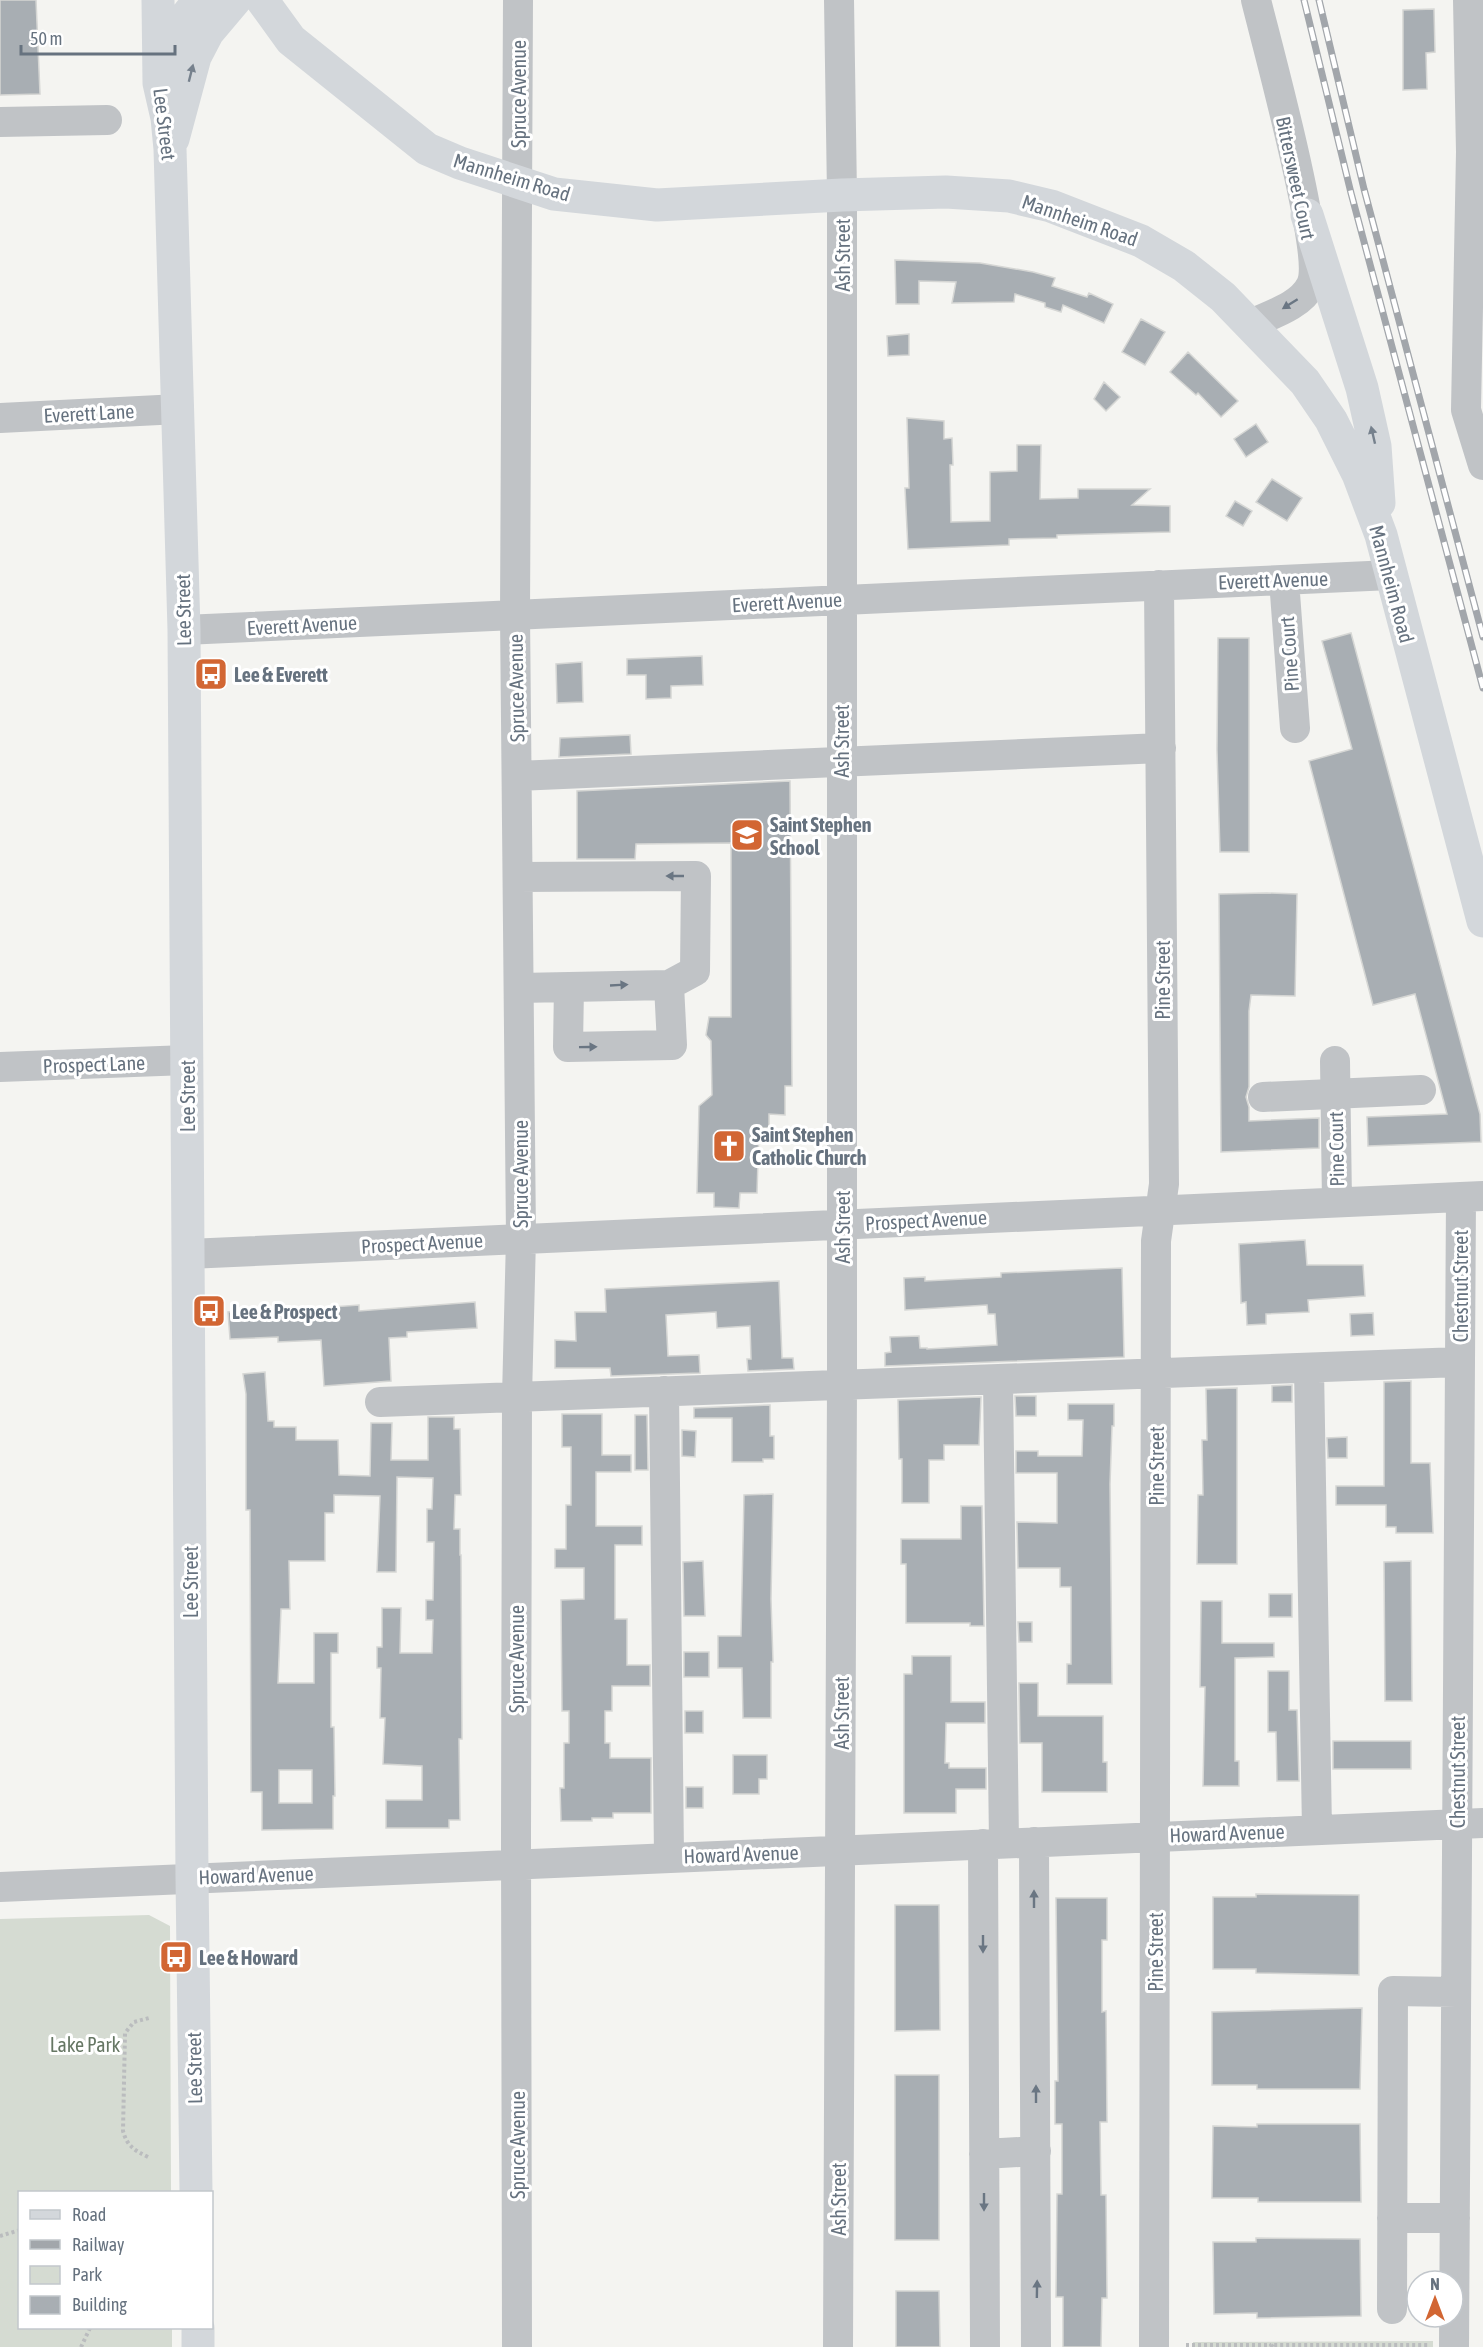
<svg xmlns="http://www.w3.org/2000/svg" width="1483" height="2347" font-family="'Asap Condensed',sans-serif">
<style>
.green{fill:#d5dbd2}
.building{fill:#a8aeb3;stroke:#d5d6d4;stroke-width:1.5;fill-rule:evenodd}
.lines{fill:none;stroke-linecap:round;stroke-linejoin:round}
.path{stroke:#babcbe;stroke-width:4;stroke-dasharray:3 3;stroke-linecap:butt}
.minor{stroke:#c0c3c6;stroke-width:30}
.major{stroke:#d3d7db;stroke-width:33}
.rail-casing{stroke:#a2a6ab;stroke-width:7}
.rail{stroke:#fff;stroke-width:4.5;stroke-dasharray:14;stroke-linecap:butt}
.oneway{fill:#76818d}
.oneway2{fill:#6a7683}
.labels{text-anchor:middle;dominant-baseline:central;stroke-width:6;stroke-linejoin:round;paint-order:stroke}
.street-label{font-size:20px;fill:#66727f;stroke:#fff}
.poi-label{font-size:20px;font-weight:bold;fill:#66727f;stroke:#fff;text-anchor:start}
.park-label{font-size:20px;fill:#667764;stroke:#fff}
</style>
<rect width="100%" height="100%" fill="#f4f4f1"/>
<path class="green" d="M149,1915l21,11 1,266h-151v136h152v19h-172v-428z
M1433,2341v6h-240v-5z"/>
<path class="building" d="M0,0h36l4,94 -40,1z
M1434,9l1,43 -9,1 1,36 -24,1v-80z
M895,260l85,3 53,9 22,6 -3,8 35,11 2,-4 24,11 -9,19 -41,-18 -2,7 -16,-5v-4l-30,-9 -1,8 -62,1 4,-21 -37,-1v23h-23z
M1141,319l24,13 -20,33 -23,-13z
M909,334v21l-21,1 -1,-20z
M1188,352l50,49 -17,16 -23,-24 -2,2 -26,-23z
M1104,382l16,15 -14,14 -12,-12z
M907,418l37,3v18l8,-1 1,27h-3l1,57 39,-1v-49l27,-1v-26h24l-1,54 38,-1v-9h72l-18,16 38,1v26l-113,3v3l-48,1v6l-101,4 -3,-61h4z
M1256,424l12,18 -22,15 -12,-18z
M1272,479l30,19 -15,23 -31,-19z
M1235,501l17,10 -9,15 -17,-10z
M1351,633l129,481 1,28 -113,4 -1,-29 80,-3 -32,-120 -42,11 -64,-244 43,-12 -30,-108z
M1218,638h31v214h-29l-3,-102z
M702,656l1,29 -32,1v12l-25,1v-24h-19v-16z
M582,662l1,40 -26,1 -1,-39z
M630,735l1,19 -72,3 1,-19z
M790,781l2,305h-7v29l-16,-1v14h-10l-2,65h-17l-1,15 -25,-1v-14h-17l2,-87 13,-11 -1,-54 -5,-6 3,-18h22v-174l-95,1 -1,15h-58v-68z
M1267,893l30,1 -2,102 -44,-1 -2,16v76l-3,10 3,10v14l70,-3v30l-98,4 -2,-258z
M1305,1240l2,25h56l2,31 -57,4 1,12 -43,2v10l-19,1 -1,-23 -5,1 -2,-59z
M1122,1268l2,89 -239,9v-13l6,-1 -1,-15 29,-1 1,12h7v1l70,-4 -2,-31h-7l-1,-9 -82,5 -1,-32 21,-1v4l76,-4v-4z
M779,1281l3,77h11l1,11 -46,2 -1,-12h4l-1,-33 -33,2 -1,-16 -50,3 2,41 31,-1 1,18 -89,3 -1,-8h-55v-28l21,1 -1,-29h31l-1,-23z
M475,1302l2,26 -70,4v5l-18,1 2,43 -67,5 -3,-46 -43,2v-5l-48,2 -2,-27 37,-3v3l94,-7v6z
M1373,1313l1,22 -23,1 -1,-22z
M265,1372l3,49h6v6h22v13h42l1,35 31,1 1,-53h21l-1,37h37v-43h26v12h6l1,66h-6l-1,34h6v26h1l1,184h-3l1,81h-11v8h-63v-28h36v-34l-39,-2 2,-46h-5l1,-50h-4v-21h5v-39h19l-1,45h32l1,-33h-7v-20h7l1,-58h-7v-33h5l1,-31 -36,-1 -1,95h-19l3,-76 -46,-1v18h-9v48h-36l1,48h-9l-3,74h36v-50h24v20h-7v74h3l1,69h-2v33l-71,1v-38h-11l-1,-282h-4v-116l-3,-20zM279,1770h33v33h-33z
M1411,1381v82h19l3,70h-37v-6h-10v-22h-50v-19h48v-104z
M1292,1385v17h-20v-16z
M1237,1388v176h-40l1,-69h5l-1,-55h5l-1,-51z
M1015,1396h21v20h-20z
M981,1397l-2,48h-35v15h-15v43h-27v-44h-3l-1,-59z
M1068,1404h46v22h-2l-2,58 2,200h-45v-20h4v-77h-11v-19h-42l-1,-46 40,1v-50h-41v-22h22v5h44l1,-36h-15z
M770,1405v31h4v23h-11v3h-31v-44h-38v-10z
M562,1414h40v41h29v17h-35v54h46v19h-27v74h12v46h23v21h-38v25h-7v32h5v15h41v55h-38v5h-21v3h-31l-1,-33h4v-45h5v-32h-7l-1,-111 23,-1v-31h-29v-19h11v-44h5v-58h-9z
M635,1415h12l1,55h-13z
M682,1430l14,1 -1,26 -13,-1z
M1347,1437v21h-19l-1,-20z
M773,1494l-2,105 2,63h-2v56h-28l-1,-50h-24v-32h23l3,-141z
M961,1506h21l2,120h-14v-3h-64v-59h-5v-25h60z
M703,1561l2,55h-21l-1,-54z
M1411,1561l1,140h-27l-1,-139z
M1269,1594h23v23h-23z
M1201,1601h21v42h52v14l-39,1v103h4v25h-36l2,-99h-5z
M1018,1622h14v20h-13z
M684,1652h25v25h-25z
M912,1656h39v46h34v21h-39l-1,40h4v5h37v21h-30v24h-52v-139h8z
M1268,1671h21v39h8l2,71h-22l-1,-49h-8z
M1019,1683h19v33h65v46h4v30h-65v-49h-22z
M685,1711h18v22h-18z
M1333,1741h78v28h-78z
M733,1755h34v24h-8v15h-26z
M686,1787h17v21h-17z
M1256,1894l103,1v80l-103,-2v-4h-43v-72h43z
M1056,1898h51v42h-5v72l4,-1 1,111h-7l1,73h5l1,103h-5l-1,49h-38v-50h-7l1,-103h5v-70h-7v-43h3z
M895,1905h44l1,125 -45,1z
M1362,2008l-2,81h-103v-4h-45v-73z
M895,2075h44v165h-44z
M1257,2124h103l1,78h-103v-4h-46l1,-72 44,1z
M1256,2238l104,1 1,77 -104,2v-5l-43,1 -1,-72h43z
M896,2291h43l1,56h-44z"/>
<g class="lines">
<path class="path" d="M148,2157c-14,-7 -21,-11 -25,-26l2,-98 9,-11 15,-4
M0,2236l20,-6
M1186,2345h85
M81,2347l9,-19
M1273,2347l-2,-2h158"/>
<path class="minor" d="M1468,0l3,152 -5,258 17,55
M0,122l107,-2
M1251,324c19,-9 50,-18 60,-39 14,-30 -44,-240 -55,-285
M0,418l179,-9
M1284,580l11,148
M184,630l1207,-55
M517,776l644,-28
M518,877l178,-1 -1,95 -26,14 -150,3
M569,987l-1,60 104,-2 -3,-60
M1335,1061l2,141
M0,1067l187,-7
M1263,1097l158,-7
M188,1254l1295,-58
M1309,1368l8,462
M998,1379l6,464
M664,1391l5,466
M380,1402l1080,-40
M1034,1842l2,505
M983,1844l2,503
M0,1887l1483,-64
M984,2154l52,-3
M1392,2218h63
M1392,2309l1,-318 63,1
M517,2347l-1,-509 1,-441 4,-159 -6,-623 3,-615
M838,2347l4,-962v-1190l-3,-195
M1154,2347l2,-1106 8,-57 -5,-599
M1454,2347l7,-1150"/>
<path class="major" d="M158,0l1,83 8,35 3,31 14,481 8,1247 4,315
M262,0l29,40 136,109 33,14 94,31 103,11 185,-10 104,-3 63,4 42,10 90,35 43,25 39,31 82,85 26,38 27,54 23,61 102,386
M162,65c4,-24 22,-47 38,-65
M173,139l22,-82 13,-25 27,-32
M1307,215l55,173 13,58 4,57
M198,2328v19"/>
<g class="rail-casing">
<path id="rail" d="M1304,0l47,193 132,495
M1319,0l45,189 119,448"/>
</g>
<use href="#rail" class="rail"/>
</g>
<defs><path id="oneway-solid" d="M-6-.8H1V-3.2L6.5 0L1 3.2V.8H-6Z" transform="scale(1.5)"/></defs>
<g class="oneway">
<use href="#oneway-solid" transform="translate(191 73) rotate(-76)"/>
<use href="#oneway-solid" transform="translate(1373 435) rotate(-103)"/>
</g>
<g class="oneway2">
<use href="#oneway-solid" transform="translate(1290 304) rotate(148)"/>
<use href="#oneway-solid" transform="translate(675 876) rotate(180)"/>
<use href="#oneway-solid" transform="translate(619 985) rotate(-3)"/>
<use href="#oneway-solid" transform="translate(588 1047) rotate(-1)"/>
<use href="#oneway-solid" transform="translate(1034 1899) rotate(-90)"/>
<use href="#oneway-solid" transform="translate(983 1944) rotate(90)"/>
<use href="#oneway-solid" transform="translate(1036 2094) rotate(-90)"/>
<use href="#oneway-solid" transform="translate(984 2202) rotate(90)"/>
<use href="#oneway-solid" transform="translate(1037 2289) rotate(-89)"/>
</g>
<defs>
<g id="bus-square" transform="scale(1.725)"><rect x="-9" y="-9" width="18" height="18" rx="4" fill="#d26633" stroke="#fff"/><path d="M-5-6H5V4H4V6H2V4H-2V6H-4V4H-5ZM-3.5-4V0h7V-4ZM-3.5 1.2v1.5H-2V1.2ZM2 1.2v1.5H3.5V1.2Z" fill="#fff"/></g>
<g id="school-square" transform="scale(1.725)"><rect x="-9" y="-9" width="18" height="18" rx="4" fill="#d26633" stroke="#fff"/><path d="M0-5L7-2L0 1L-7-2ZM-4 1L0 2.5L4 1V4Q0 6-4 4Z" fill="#fff"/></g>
<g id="church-square" transform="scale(1.725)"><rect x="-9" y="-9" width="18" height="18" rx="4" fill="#d26633" stroke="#fff"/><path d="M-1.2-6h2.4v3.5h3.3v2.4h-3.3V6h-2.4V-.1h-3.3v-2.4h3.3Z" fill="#fff"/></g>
</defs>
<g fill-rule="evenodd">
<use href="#bus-square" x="211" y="674"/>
<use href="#school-square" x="747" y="835"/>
<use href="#church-square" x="729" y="1146"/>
<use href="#bus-square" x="209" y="1311"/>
<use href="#bus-square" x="176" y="1957"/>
</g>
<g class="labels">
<g class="street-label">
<text transform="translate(518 94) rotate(-90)">Spruce Avenue</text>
<text transform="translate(165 124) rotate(83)">Lee Street</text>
<text transform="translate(512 177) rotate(17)">Mannheim Road</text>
<text transform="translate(1296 178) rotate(78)">Bittersweet Court</text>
<text transform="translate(1080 220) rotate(19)">Mannheim Road</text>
<text transform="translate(842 255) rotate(-90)">Ash Street</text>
<text transform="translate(89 413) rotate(-3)">Everett Lane</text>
<text transform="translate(1273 580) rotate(-2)">Everett Avenue</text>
<text transform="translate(1392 584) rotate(75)">Mannheim Road</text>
<text transform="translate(787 602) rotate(-3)">Everett Avenue</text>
<text transform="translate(183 610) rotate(-91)">Lee Street</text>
<text transform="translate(302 625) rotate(-3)">Everett Avenue</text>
<text transform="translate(1289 654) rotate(-94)">Pine Court</text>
<text transform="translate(516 688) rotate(-91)">Spruce Avenue</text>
<text transform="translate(841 741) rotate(-90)">Ash Street</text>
<text transform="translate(1162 980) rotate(-90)">Pine Street</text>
<text transform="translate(94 1064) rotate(-2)">Prospect Lane</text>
<text transform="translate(187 1096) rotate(-90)">Lee Street</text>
<text transform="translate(1336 1149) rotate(-91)">Pine Court</text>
<text transform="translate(520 1174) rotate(-90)">Spruce Avenue</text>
<text transform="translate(926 1220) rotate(-3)">Prospect Avenue</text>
<text transform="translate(842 1227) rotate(-90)">Ash Street</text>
<text transform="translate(422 1243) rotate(-3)">Prospect Avenue</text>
<text transform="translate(1460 1286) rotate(-90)">Chestnut Street</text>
<text transform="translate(1156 1466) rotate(-90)">Pine Street</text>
<text transform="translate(190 1582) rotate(-90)">Lee Street</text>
<text transform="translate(516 1659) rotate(-90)">Spruce Avenue</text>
<text transform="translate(841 1713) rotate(-90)">Ash Street</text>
<text transform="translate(1457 1772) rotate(-90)">Chestnut Street</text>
<text transform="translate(1227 1833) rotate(-2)">Howard Avenue</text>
<text transform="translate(741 1854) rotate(-2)">Howard Avenue</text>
<text transform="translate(256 1875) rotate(-2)">Howard Avenue</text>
<text transform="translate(1155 1952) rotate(-90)">Pine Street</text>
<text transform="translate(194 2068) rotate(-91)">Lee Street</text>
<text transform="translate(517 2145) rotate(-90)">Spruce Avenue</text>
<text transform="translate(838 2199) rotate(-90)">Ash Street</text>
</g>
<g class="poi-label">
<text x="234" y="674">Lee &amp; Everett</text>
<text x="770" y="824">Saint Stephen<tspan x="770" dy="23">School</tspan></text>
<text x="752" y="1134">Saint Stephen<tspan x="752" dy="23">Catholic Church</tspan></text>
<text x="232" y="1311">Lee &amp; Prospect</text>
<text x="199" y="1957">Lee &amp; Howard</text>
</g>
<g class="park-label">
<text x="85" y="2044">Lake Park</text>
</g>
</g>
<rect x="18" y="2191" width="195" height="138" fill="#ffffff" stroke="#c2c7cc" stroke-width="1.5"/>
<rect x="30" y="2210" width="30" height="9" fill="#d3d7db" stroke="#c2c7cc" stroke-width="1.5"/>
<text x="72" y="2221" font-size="18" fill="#66727f">Road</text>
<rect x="30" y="2240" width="30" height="9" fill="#a2a6ab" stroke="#c2c7cc" stroke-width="1.5"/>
<text x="72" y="2251" font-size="18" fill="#66727f">Railway</text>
<rect x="30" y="2266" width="30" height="18" fill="#d5dbd2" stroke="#c2c7cc" stroke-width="1.5"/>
<text x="72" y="2281" font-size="18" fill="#66727f">Park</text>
<rect x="30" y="2296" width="30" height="18" fill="#a8aeb3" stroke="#c2c7cc" stroke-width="1.5"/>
<text x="72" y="2311" font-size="18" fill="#66727f">Building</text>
<g transform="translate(1435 2299)"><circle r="28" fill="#ffffff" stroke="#c2c7cc" stroke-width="1.5"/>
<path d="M0-4.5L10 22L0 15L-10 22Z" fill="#d26633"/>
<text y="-9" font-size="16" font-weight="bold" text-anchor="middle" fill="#66727f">N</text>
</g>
<path d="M21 45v9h154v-9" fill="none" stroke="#66727f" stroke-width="3"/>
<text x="30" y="45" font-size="18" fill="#66727f" stroke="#ffffff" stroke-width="4.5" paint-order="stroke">50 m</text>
</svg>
